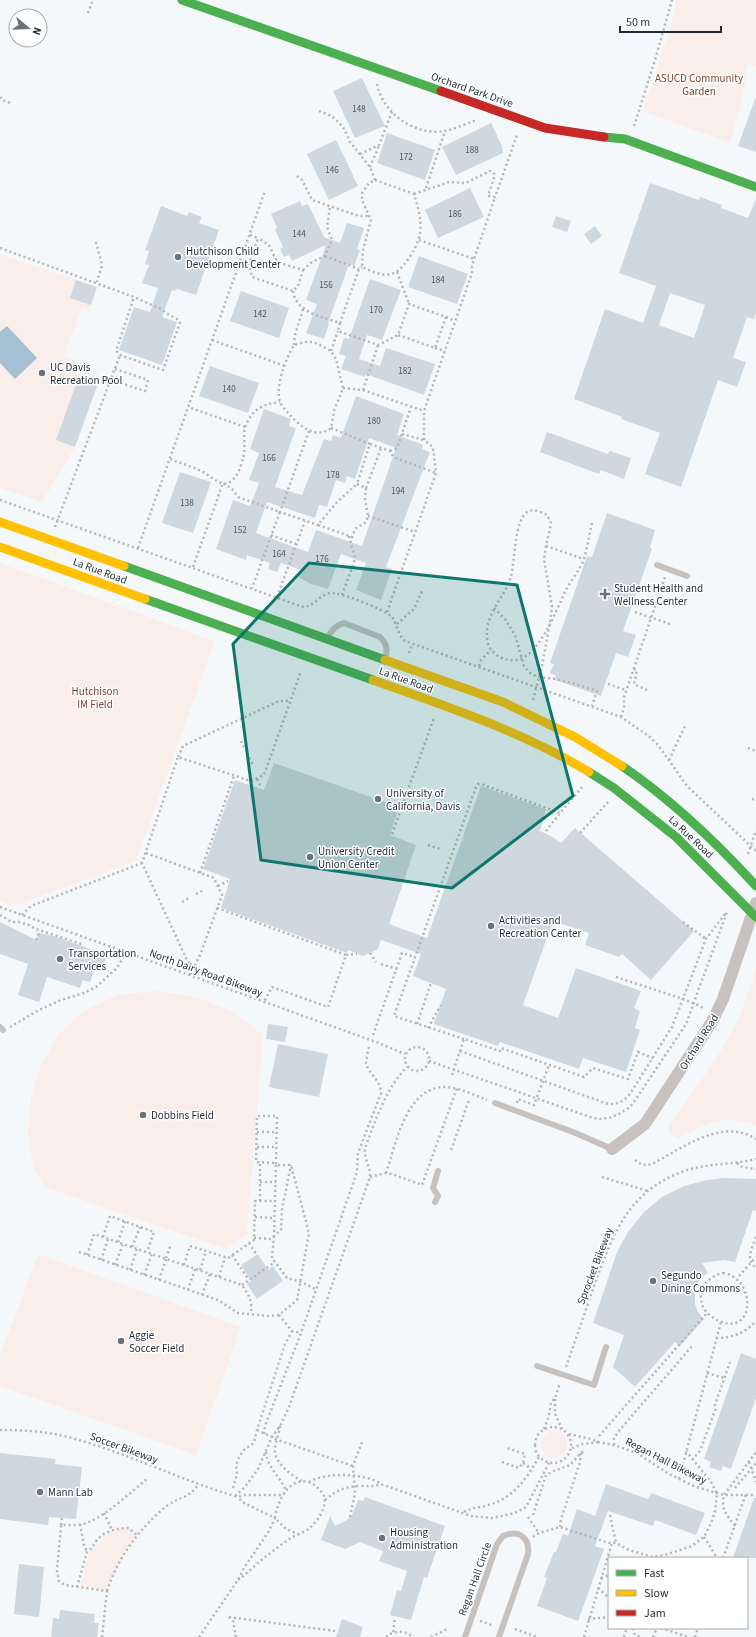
<svg xmlns="http://www.w3.org/2000/svg" width="756" height="1637" font-family="'Source Sans 3',sans-serif">
<style>
.green{fill:#f9eeea}
.water{fill:#a4c0d2}
.building{fill:#cfd8de;fill-rule:evenodd}
.lines{fill:none;stroke-linecap:round;stroke-linejoin:round}
.path{stroke:#b6b4b4;stroke-width:2.5;stroke-dasharray:2 3;stroke-linecap:butt}
.lane{stroke:#c7c2c0;stroke-width:6}
.street{stroke:#c7c2c0;stroke-width:12}
.fast{stroke:#4caf50;stroke-width:9}
.slow{stroke:#ffc107;stroke-width:9}
.jam{stroke:#c62828;stroke-width:9}
.marked{fill:#0f766e;fill-opacity:0.2;stroke:#0f766e;stroke-width:3;stroke-linejoin:round}
.poi-dot{fill:#6a737a;stroke:#fff;stroke-width:1.5}
.labels{text-anchor:middle;dominant-baseline:central;stroke-width:3;stroke-linejoin:round;paint-order:stroke}
.number-label{font-size:9px;fill:#4b575f}
.park-label{font-size:11px;fill:#7f4630;stroke:#fff}
.street-label{font-size:11px;fill:#1f2c35;stroke:#fff}
.poi-label{font-size:11px;fill:#1f2c35;stroke:#fff;text-anchor:start}
</style>
<rect width="100%" height="100%" fill="#f5f8fb"/>
<path class="green" d="M676,0h80v67l-8,-3 -6,36 -12,43 -87,-32 28,-84z
M0,254l97,33 -8,22 -7,-2 -18,50 23,8 -4,15 14,6 -22,61 -33,55 -42,-14z
M0,563l215,78 -79,220 -122,45 -14,-5z
M756,968v158c-32,-14 -51,-1 -79,13l-8,-7v-7c22,-32 52,-69 68,-104 8,-17 14,-35 19,-53z
M156,991l41,6 36,15 30,23 -16,199 -21,15 -182,-62 -11,-21 -5,-33 3,-36 10,-33 18,-30 26,-24 33,-15z
M38,1254l203,73 -45,128 -196,-69v-30z
M541 1445a13 13 0 1 1 26 0a13 13 0 1 1-26 0Z
M119,1528l9,1 7,6 -29,55 -26,-5 7,-23 1,-9 24,-23z"/>
<path class="water" d="M7,326l30,32 -22,21 -15,-16v-31z"/>
<path class="building" d="M362,78l23,48 -30,12 -22,-47z
M755,99h1v53l-18,-6z
M491,123l11,23 1,7 -47,22 -14,-28z
M387,133l48,17 -10,30 -48,-17z
M336,140l22,46 -29,14 -22,-46z
M650,183l49,17 1,-3 22,8 -1,3 27,10 8,-19v114l-2,6 -7,-2 -14,41 13,4 -9,25 -19,-7 -37,107 -36,-13 15,-41 -39,-14 1,-2 -48,-18 31,-90 38,14 13,-37 -37,-13zM670,293l35,12 -11,33 -35,-13z
M470,188l14,29 -46,21 -13,-28z
M300,201l2,5 6,-2 16,33 16,6 7,-20 17,5 -7,21 3,1 -6,16 -5,-2 -21,59 1,1 -5,15 -18,-6 11,-29 -11,-4 20,-55 -34,16 -3,-6 -5,2 -4,-8 3,-2 -8,-17 2,-2 -6,-14z
M161,206l26,10 2,-4 13,5 -3,6 20,7 -23,65 -19,-6 -1,2 -4,-1 -10,27 15,5 -15,43 -43,-15 15,-43 16,5 8,-24 -16,-5 7,-18 -4,-1 4,-13 -4,-1z
M556,216l15,5 -4,11 -15,-5z
M595,226l7,10 -11,8 -7,-10z
M419,256l49,18 -11,30 -49,-17z
M370,279l31,11 -19,50 -15,-5 -8,24 21,7 6,-18 49,16 -11,31 -58,-21 -1,3 -24,-8 5,-13 -7,-2 5,-16 5,1z
M76,280l21,7 -6,18 -21,-7z
M241,291l48,17 -10,30 -49,-17z
M210,366l49,17 -11,30 -49,-17z
M78,379l19,7 -22,61 -19,-7z
M356,396l48,18 -7,21 26,10 -1,4 8,3 -44,115 6,2 -11,31 -25,-10 10,-27 -25,-9 -13,35 -20,-6v-1l-9,-4 2,-8 -20,-7 -4,9 -9,-3 2,-6 -23,-8 -1,5 -30,-11 17,-49 17,6 9,-23 -10,-3 10,-27 -9,-4 14,-40 27,10 -2,7 7,2 -21,59 27,8 22,-56 7,2 2,-6 8,3zM369,438l27,10 -34,98 -46,-16 -8,22 -52,-19 11,-31 48,16 4,-13 8,2 9,-27 9,3 2,-7 8,3z
M547,432l61,22 2,-3 21,7 -7,21 -23,-9 -2,4 -59,-22z
M180,472l31,10 -18,51 -31,-10z
M607,513l48,17 -5,18 2,1 -29,82 13,4 -8,22 -12,-4 -15,43 -46,-16 1,-4 -6,-3 4,-9 -4,-1 37,-107 5,1z
M274,763l125,44 -9,28 26,10 -27,79 38,14 54,-152 65,23 -6,22 11,5 10,7 14,-15 119,103 -43,49 -29,-26 -3,3 -34,-12 4,-12 -36,-12 -30,84 35,13 18,-50 65,23 -7,17 6,3 -5,17 5,2 -14,42 -43,-14 -4,11 -79,-27 -2,4 -64,-22 12,-35 -33,-13 8,-22 -40,-14 -3,9 -15,7 -15,-6 -1,3 -126,-45 9,-29 -27,-10 32,-89 29,10z
M0,922l36,18 3,-7 15,3 53,19 -5,16 -7,-3 -5,14 -7,-2 -3,8 -33,-11 -8,25 -21,-7 10,-31 -28,-10z
M268,1024l20,3 -3,15 -19,-3z
M278,1044l50,10 -9,43 -50,-10z
M724,1178l32,1v32l-3,-1 -18,52 -11,-2 -22,3 6,10 -6,4 -5,8 -2,9v10l3,8 6,7 -24,27 -5,-4 -40,45 -22,-20 11,-32 -31,-12 24,-71 11,-20 16,-20 18,-15 22,-11 23,-6z
M258,1254l10,16 5,-4 10,15 -26,18 -10,-15 4,-3 -10,-16z
M741,1353l15,6v39l-25,71 -8,-3 -2,5 -12,-4 2,-5 -7,-3z
M0,1453l56,6 -1,5 27,3 -6,52 -27,-2 -1,8 -48,-6z
M606,1484l42,15 3,-6 54,20 -9,22 -41,-15 -2,6 -45,-15 -13,35 9,3 -26,72 -41,-15 10,-28 -3,-1 10,-25h2l7,-18 5,2 9,-27 18,7z
M365,1497l80,29 -18,52 -3,-1 -13,43 -21,-5 7,-25 4,1 6,-20 -28,-10 4,-10 -23,-9 -15,7 -24,-9 9,-24 5,10 12,-6 5,-5 6,-15 5,1z
M754,1498h2v60h-23z
M19,1564l25,3 -5,50 -25,-3z
M60,1610l35,4 -1,9h5l-2,14h-46l2,-19 6,1z
M342,1619l21,8 -3,10h-24z"/>
<g class="lines">
<path class="path" d="M88,13l5,-13
M377,84c6,30 38,52 68,47 11,-2 22,-8 32,-11
M0,97l2,3 8,3
M319,111l13,5 11,11 7,15 20,25 5,13
M634,126l21,-66 17,-60
M360,154l19,-9 13,-33
M370,167l9,-21
M297,176l5,4 10,20 47,16h11
M375,180l39,14c8,26 11,41 -5,64 -15,22 -25,19 -47,9l1,-17 8,-30 -9,-20v-7l7,-10z
M426,188l19,-57
M414,194l35,-12 17,1 24,-12 3,1 2,3 -7,21 7,1 22,-62
M250,235l8,3 -9,27 3,12 41,14 5,-5 5,-16 -23,-7 -5,-5 -6,-13 -11,-7
M419,240l55,19
M96,242l6,23 -5,17
M0,248l134,49 27,12 5,4 11,6 3,4 -17,47 -43,-15 -4,-4 18,-54
M325,256l34,13
M303,270l9,-8 13,-6 7,-16 -5,-13 3,-20
M397,272l12,32
M293,291c3,22 30,26 47,32l19,-54 3,-2
M446,317l9,4
M340,323l-2,8 40,14 20,-10 11,-31 37,13 -11,31 -37,-13
M212,340l73,26
M305,342h8l7,3 11,6 5,8 7,29 -9,23 -3,17c-16,12 -31,-2 -42,-14 -3,-4 -8,-8 -9,-12 -5,-16 6,-44 14,-57z
M294,345l1,-10 8,-26
M435,348l10,3
M331,351l7,-20
M111,380l34,11 3,-11 -33,-11
M343,388l20,2 61,21
M363,390l15,-45
M245,427c8,-18 15,-22 35,-25
M331,428l39,16 -13,40
M309,431l-29,81 38,13
M402,434l22,6
M370,444l20,7 3,5 3,2 40,15
M390,451l7,-3 14,-41
M170,459c10,4 20,7 29,11 8,3 14,10 22,13 13,4 20,-15 22,-25 3,-10 0,-20 2,-31l-57,-20
M357,484l9,4 -1,11 3,17 -2,6 -11,7 -3,8 -34,-12 19,-23z
M366,488l15,-40
M0,500l303,107c11,0 16,-12 27,-14 8,-2 56,17 62,24 5,7 6,19 13,24l216,76 29,20 8,8 29,41 69,65
M368,516l47,16
M55,527l65,-172
M271,535l25,9
M546,546l38,13
M138,548l127,-357
M193,567l30,-84 9,6 6,8 42,15 -28,76
M342,595l11,-30 2,-7 -6,-22
M277,597l28,-76
M494,608l11,11 10,16 9,31c10,15 22,10 36,14 13,3 25,7 37,11l-5,15
M387,612l49,-139 -3,-26 -9,-7v-29l48,-138v-6l2,-8 21,-62
M635,612l35,12
M397,624l17,-15 8,-18
M409,653l3,-9
M479,666l2,-6 10,-10
M634,669l3,1 -3,14 13,6
M608,684l18,6
M533,700l9,-34 8,-44 2,-15 -8,-48 2,-13 4,-17 1,-6 -4,-8c-6,-3 -14,-7 -20,-3 -13,10 -12,49 -16,64 -6,22 -26,37 -24,61 0,11 8,19 18,22 31,11 50,-48 61,-69 5,-10 14,-20 18,-31 4,-13 5,-26 9,-39
M621,717l3,-9v-11l41,-120
M241,741l3,6
M748,748l8,3
M247,753l6,12
M178,757l5,-11 96,-45h12
M669,760l16,-34
M257,779l4,8
M752,799l4,1
M546,831l14,-18 23,-27
M580,833l28,-31
M392,834l42,-116
M428,845l12,4
M146,853l68,25 8,17 -21,58 -11,22
M748,854l8,-24
M200,873l34,-97
M218,886l10,-5
M196,894l6,-3
M182,902l7,-4
M0,907l376,135 29,12
M217,908l129,47 -18,52 -56,-20 -8,15
M0,915l12,7h7l10,3 7,4 48,16
M22,915l9,-9 111,-43
M683,922l23,17
M36,940l4,-9
M370,953l6,9
M346,955l11,-1
M381,964l16,5
M193,967l-6,-7 -45,-97 36,-106 73,24 13,-6 37,-104
M616,977l67,22 17,7 4,3
M417,1024l14,-41
M10,1027l27,-16 24,-11 23,-7 12,-6 21,-19 9,-15
M428,1028l13,-23
M373,1035l29,-82 13,4
M464,1039l-70,-23 82,-229 2,-3h3l79,29
M405 1059a12 12 0 1 1 24 0a12 12 0 1 1-24 0Z
M460,1051l145,52c10,3 18,-1 25,-9l42,-67 34,-88 19,-25
M429,1061l164,57 7,1 9,-1 12,-5 9,-6 6,-8 50,-75 41,-112
M452,1075l12,-36 36,12 1,-3 83,29 9,-9 35,11 10,-27 15,6
M517,1103l1,-4 16,6 15,-40
M257,1132h20
M257,1147h20
M451,1150l18,-50
M635,1160c6,5 9,6 17,4 31,-16 70,-47 104,-25
M737,1163l5,4 14,2
M276,1165l-2,71 7,-6 1,-21 9,-44
M386,1173c10,-29 20,-87 60,-86 14,1 28,8 41,13
M370,1177l16,-4 6,1 30,11 35,-97
M602,1177l46,14
M260,1182h16
M260,1201v-38
M255,1217l19,1
M274,1236l-2,22 15,20 14,4 16,8
M103,1237l7,-21 44,16 -7,20
M756,1237c-4,12 -11,21 0,31
M254,1238l19,1
M118,1242l7,-21
M249,1243l7,11
M132,1247l8,-20
M79,1252l139,48 20,13 30,3 11,-1 18,-15 12,-67 -18,-68h-15v-2l1,-47h-20l-1,46 20,1
M87,1255l7,-21 148,51c8,12 10,15 9,29
M232,1255l17,25
M166,1258l5,-14
M101,1260l7,-21
M115,1265l8,-21
M184,1265l6,-19 38,12 26,-18 1,-39h20
M130,1270l7,-21
M200,1270l6,-19
M723,1273c33,5 33,64 -4,48 -6,-3 -13,-8 -16,-14 -7,-17 4,-30 20,-34z
M144,1275l8,-21
M739,1276l17,-19
M219,1277l6,-20
M159,1280l7,-21
M242,1285l33,-23
M188,1290l7,-21
M202,1295l8,-21
M279,1315l13,16 9,2
M716,1338c17,0 29,-5 40,-17
M566,1367c9,-26 18,-52 27,-78 19,-52 33,-97 91,-118 24,-8 48,-6 72,-12
M707,1373l17,5
M555,1399v15l7,15
M280,1426c-1,8 -5,17 -5,25 0,12 17,25 27,30
M535 1445a18 18 0 1 1 36 0a18 18 0 1 1-36 0Z
M544,1429l5,-13 2,-14 4,-4 5,-15
M0,1430c21,0 43,1 64,6 60,15 115,44 174,61l7,-2h38
M257,1430l21,10 75,26
M264,1434l1,-8 36,-93 56,-161 1,-19 23,-60c0,-13 -13,-19 -15,-30 0,-5 2,-11 3,-17
M569,1434l22,5 7,3 16,3 23,8 32,21 27,13 28,8h32
M599,1436l108,-123
M614,1445v-7l4,-6 75,-87
M572,1448l11,-4 15,-2
M266,1452c1,16 15,25 20,39
M692,1460l8,-9 16,-43 -1,-3 15,-43
M502,1462l17,6 4,-5 2,-9 -18,-6
M749,1462l7,20
M523,1463l6,4
M679,1479l42,-157
M309,1482c16,-10 57,-9 72,2l90,32 21,2 23,-5 11,-6 23,-44
M233,1488l4,-14 -1,-9 3,-8 5,-7 10,-7 3,-13 28,-86 7,-13
M735,1488l21,-25
M235,1496l10,-9 13,-18 14,-32 8,-11 9,-19 81,-230c1,-9 -6,-18 -5,-27 1,-7 5,-14 7,-21 9,-22 18,-45 35,-62
M325,1500c11,-10 22,-14 37,-14 7,0 12,1 19,-2
M464,1512c8,-5 16,-4 24,-7 26,-7 38,-26 51,-48
M104,1513l8,17
M533,1515l13,-40 8,-4 16,-6 11,-12 5,-3
M610,1515l6,28
M350,1517l5,-24 -2,-27 9,-24
M528,1517l11,16
M80,1524l4,21 3,7
M61,1525l1,-7
M735,1526c-9,-12 -14,-16 -11,-31l32,-43
M560,1527l1,-8 19,-57 1,-9
M533,1537l6,-4 21,-6 49,16h7l13,7 23,7 13,-2 27,-9 12,-9 7,-14 4,-12 2,-17 -6,-12 -25,-31
M704,1537l13,21
M723,1558l23,-64
M601,1578l8,-3
M238,1580c11,-8 20,-18 30,-25 8,-6 15,-12 23,-17 5,-3 11,-5 16,-8 9,-6 21,-23 17,-34 -3,-6 -9,-12 -16,-14 -20,-5 -31,21 -33,36l11,11 12,5
M77,1587l10,-35c6,-4 8,-11 13,-15 8,-7 19,-9 29,-9l8,7
M598,1588l11,10
M107,1591c11,-34 33,-64 61,-86 12,-8 21,-7 30,-20
M229,1617l106,14
M229,1617l4,4 3,16
M588,1619l21,-2
M480,1621l14,5
M633,1628l2,7 6,2
M661,1628l27,9
M515,1629l22,8
M393,1632l2,-14
M102,1637l5,-46 -42,-6 -6,-4 -2,-9 4,-47c9,0 20,1 28,-3 19,-8 42,-30 58,-43
M199,1637l39,-57 6,-12 25,-37 6,-13 -33,-16 -4,-5
M386,1637c8,-7 19,-7 27,0
M431,1637l16,-8
M584,1637l28,-94
M624,1637l3,-9
M653,1637l4,-9
M695,1637l3,-9"/>
<path class="lane" d="M657,565l30,11
M327,638c5,-7 8,-13 17,-15l36,14c7,7 8,12 5,22
M0,1027l3,3
M495,1103l78,29 39,17
M435,1202l3,-6 -5,-8 5,-17
M537,1366l57,19 12,-38
M465,1637l32,-93 6,-8c16,-7 27,2 25,18l-29,83"/>
<path class="street" d="M612,1149l33,-25 68,-104 10,-21 33,-96"/>
<path class="fast" d="M182,0l259,91
M604,137l21,2 131,48
M124,566l261,94
M145,599l228,81
M622,766c50,34 93,75 134,120
M589,772l25,16 62,49 80,80"/>
<path class="slow" d="M0,522l124,44
M0,547l145,52
M385,660l118,42 72,35 47,29
M373,680c74,27 149,51 216,92"/>
<path class="jam" d="M441,91l104,37 59,9"/>
</g>
<path class="marked" d="M309,563l208,22 56,211 -121,92 -191,-28 -28,-216z"/>
<g class="poi-dot">
<circle cx="178" cy="257" r="4"/>
<circle cx="42" cy="373" r="4"/>
<path d="M603 588h4v4h4v4h-4v4h-4v-4h-4v-4h4z"/>
<circle cx="378" cy="799" r="4"/>
<circle cx="310" cy="857" r="4"/>
<circle cx="491" cy="926" r="4"/>
<circle cx="60" cy="959" r="4"/>
<circle cx="143" cy="1115" r="4"/>
<circle cx="653" cy="1281" r="4"/>
<circle cx="121" cy="1341" r="4"/>
<circle cx="40" cy="1492" r="4"/>
<circle cx="382" cy="1538" r="4"/>
</g>
<g class="labels">
<g class="number-label">
<text x="359" y="109">148</text>
<text x="472" y="150">188</text>
<text x="406" y="157">172</text>
<text x="332" y="170">146</text>
<text x="455" y="214">186</text>
<text x="299" y="234">144</text>
<text x="438" y="280">184</text>
<text x="326" y="285">156</text>
<text x="376" y="310">170</text>
<text x="260" y="314">142</text>
<text x="405" y="371">182</text>
<text x="229" y="389">140</text>
<text x="374" y="421">180</text>
<text x="269" y="458">166</text>
<text x="333" y="475">178</text>
<text x="398" y="491">194</text>
<text x="187" y="503">138</text>
<text x="240" y="530">152</text>
<text x="279" y="554">164</text>
<text x="322" y="559">176</text>
</g>
<g class="park-label">
<text x="699" y="78">ASUCD Community<tspan x="699" dy="13">Garden</tspan></text>
<text x="95" y="691">Hutchison<tspan x="95" dy="13">IM Field</tspan></text>
</g>
<g class="street-label">
<text transform="translate(472 90) rotate(19)">Orchard Park Drive</text>
<text transform="translate(100 571) rotate(20)">La Rue Road</text>
<text transform="translate(406 680) rotate(20)">La Rue Road</text>
<text transform="translate(691 837) rotate(43)">La Rue Road</text>
<text transform="translate(206 973) rotate(20)">North Dairy Road Bikeway</text>
<text transform="translate(699 1042) rotate(-58)">Orchard Road</text>
<text transform="translate(595 1266) rotate(-69)">Sprocket Bikeway</text>
<text transform="translate(124 1448) rotate(20)">Soccer Bikeway</text>
<text transform="translate(666 1461) rotate(27)">Regan Hall Bikeway</text>
<text transform="translate(475 1579) rotate(-70)">Regan Hall Circle</text>
</g>
<g class="poi-label">
<text x="186" y="251">Hutchison Child<tspan x="186" dy="13">Development Center</tspan></text>
<text x="50" y="367">UC Davis<tspan x="50" dy="13">Recreation Pool</tspan></text>
<text x="614" y="588">Student Health and<tspan x="614" dy="13">Wellness Center</tspan></text>
<text x="386" y="793">University of<tspan x="386" dy="13">California, Davis</tspan></text>
<text x="318" y="851">University Credit<tspan x="318" dy="13">Union Center</tspan></text>
<text x="499" y="920">Activities and<tspan x="499" dy="13">Recreation Center</tspan></text>
<text x="68" y="953">Transportation<tspan x="68" dy="13">Services</tspan></text>
<text x="151" y="1115">Dobbins Field</text>
<text x="661" y="1275">Segundo<tspan x="661" dy="13">Dining Commons</tspan></text>
<text x="129" y="1335">Aggie<tspan x="129" dy="13">Soccer Field</tspan></text>
<text x="48" y="1492">Mann Lab</text>
<text x="390" y="1532">Housing<tspan x="390" dy="13">Administration</tspan></text>
</g>
</g>
<rect x="608" y="1557" width="140" height="72" fill="#ffffff" stroke="#a5abae"/>
<rect x="616" y="1570" width="20" height="6" fill="#4caf50" stroke="#a5abae"/>
<text x="644" y="1577" font-size="12" fill="#1f2c35">Fast</text>
<rect x="616" y="1590" width="20" height="6" fill="#ffc107" stroke="#a5abae"/>
<text x="644" y="1597" font-size="12" fill="#1f2c35">Slow</text>
<rect x="616" y="1610" width="20" height="6" fill="#c62828" stroke="#a5abae"/>
<text x="644" y="1617" font-size="12" fill="#1f2c35">Jam</text>
<g transform="translate(28 28) rotate(109)"><circle r="19" fill="#ffffff" stroke="#a5abae"/>
<path d="M0-3L7 15L0 10L-7 15Z" fill="#6a737a"/>
<text y="-6" font-size="11" font-weight="bold" text-anchor="middle" fill="#1f2c35">N</text>
</g>
<path d="M620 26v6h101v-6" fill="none" stroke="#1f2c35" stroke-width="2"/>
<text x="626" y="26" font-size="12" fill="#1f2c35" stroke="#ffffff" stroke-width="3" paint-order="stroke">50 m</text>
</svg>
